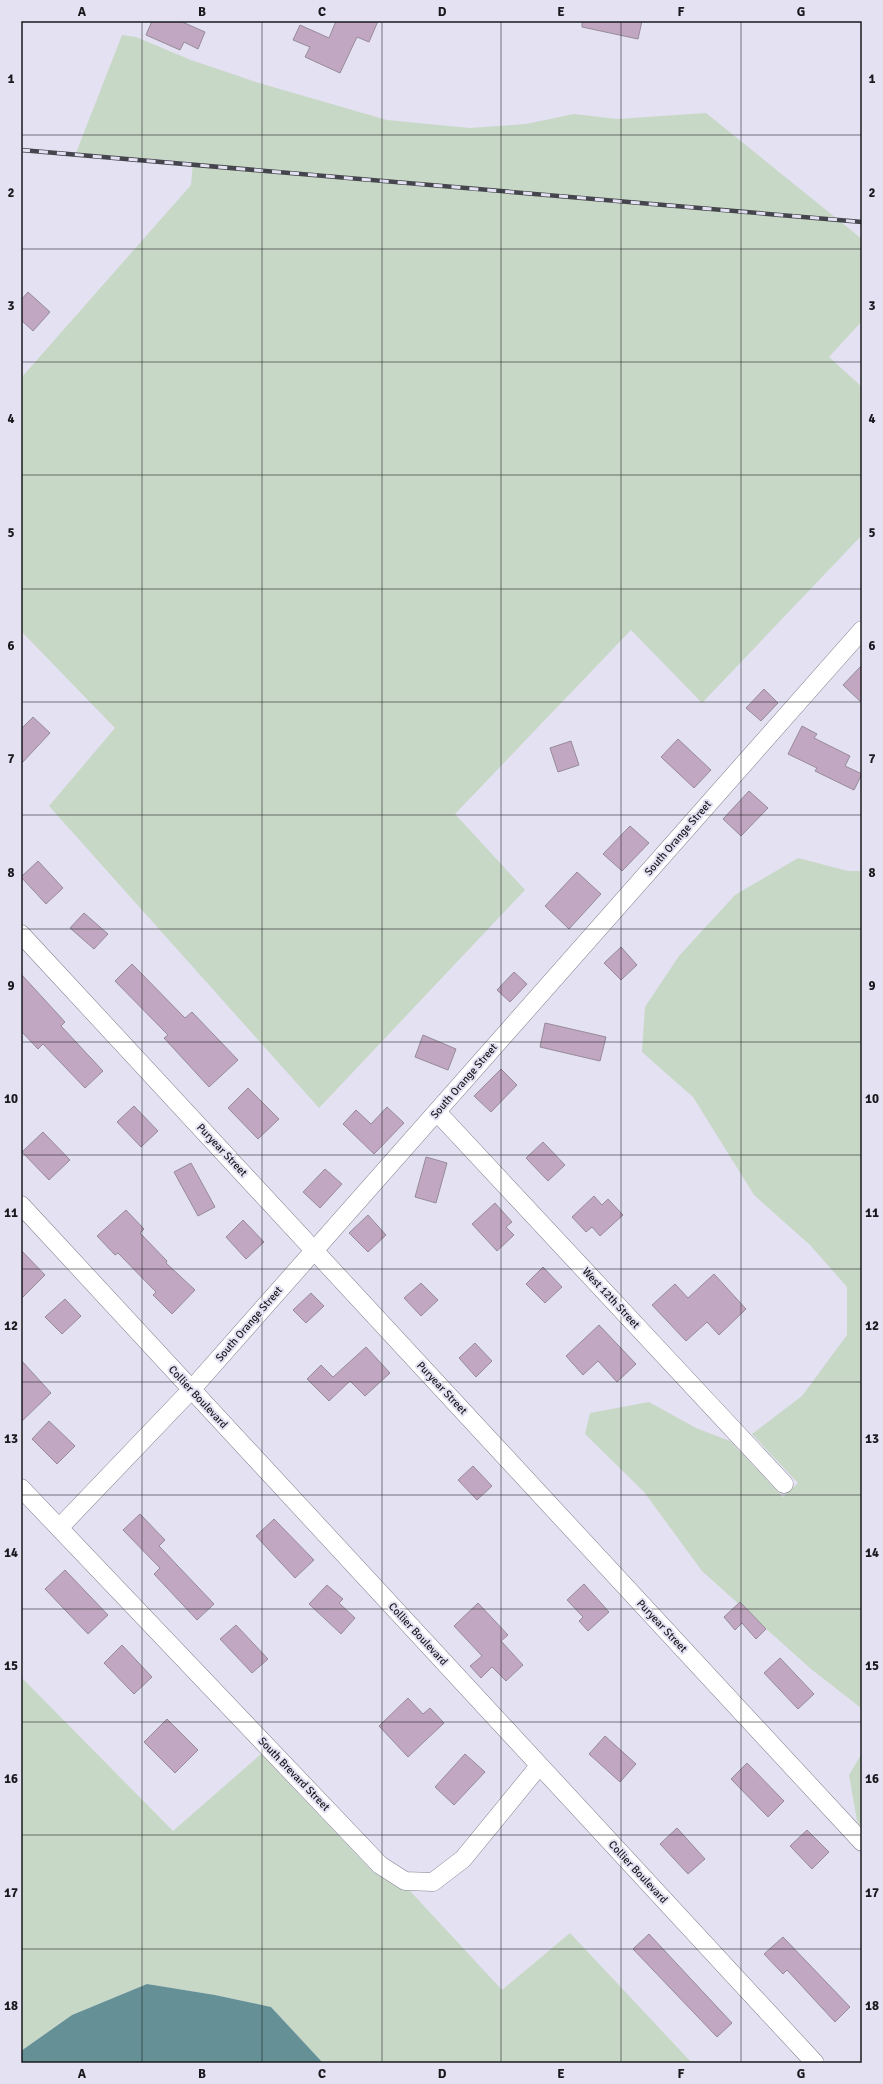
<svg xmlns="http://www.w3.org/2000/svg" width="883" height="2084" font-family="Signika,sans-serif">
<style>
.green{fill:#c8d8c6}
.water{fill:#659196}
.building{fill:#c1a7c2;stroke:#978b98}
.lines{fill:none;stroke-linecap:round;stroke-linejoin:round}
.minor-casing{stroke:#828090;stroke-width:19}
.minor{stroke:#fff;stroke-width:18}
.rail-casing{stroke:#45454d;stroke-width:4.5}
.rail{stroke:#e3e1f2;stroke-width:3;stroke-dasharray:9;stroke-linecap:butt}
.grid{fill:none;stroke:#18181d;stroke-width:1;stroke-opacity:0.55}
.labels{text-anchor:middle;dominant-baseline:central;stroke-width:4;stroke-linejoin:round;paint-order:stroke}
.street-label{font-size:11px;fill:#18181d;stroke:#e3e1f2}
.neatline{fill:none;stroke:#18181d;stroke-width:1.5}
.grid-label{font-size:13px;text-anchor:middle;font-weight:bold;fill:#18181d}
</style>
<rect width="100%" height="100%" fill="#e3e1f2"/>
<path class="green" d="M122,35l14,2 55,23 68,23 128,37 83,8 56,-4 48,-10 43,5 89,-6 156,126v82l-33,36 33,30v148l-160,168 -71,-73 -176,184 70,76 -206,218 -270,-302 66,-78 -94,-97v-253l170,-193 2,-23 -117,-9z
M798,858l50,13h14v841l-1,-4 -50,-39 -109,-98 -58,-79 -59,-58 5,-21 59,-11 47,26 34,13 53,56 15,-14 -46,-49 50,-38 45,-61v-48l-37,-42 -56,-50 -61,-98 -51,-45 3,-45 34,-51 56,-61z
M21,1677l152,154 88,-77 112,118 27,17 10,2 92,99 68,-57 122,130h-369l-52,-56 -56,-12 -68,-11 -75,31 -51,36z
M862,1753v74l-5,-6 -8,-46z"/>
<path class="water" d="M147,1984l68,11 56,12 52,56h-302v-12l51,-36z"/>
<path class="building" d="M152,21h28l25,11 -7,17 -14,-7 -4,8 -34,-15z
M336,21h42l-9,21 -12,-5 -17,36 -35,-16 5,-10 -17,-7 7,-15 29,13z
M582,21h60l-4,18 -56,-12z
M28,292l22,20 -17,19 -12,-11v-20z
M862,665v38l-19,-18z
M764,689l14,14 -17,18 -15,-13z
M33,717l17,16 -29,31v-35z
M802,726l15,8 -3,4 36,18 -5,10 17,8 -8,16 -39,-19 2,-3 -29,-14z
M678,739l33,31 -17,18 -33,-31z
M571,741l8,24 -21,7 -8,-24z
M749,791l19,17 -27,28 -18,-17z
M630,826l19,17 -27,28 -19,-17z
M38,861l25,27 -17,16 -25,-27z
M577,872l24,22 -32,35 -24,-23z
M84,913l24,21 -14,15 -24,-21z
M621,947l16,18 -16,15 -17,-17z
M132,964l53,54 7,-6 46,48 -29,27 -45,-49 4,-3 -53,-54z
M514,972l13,12 -17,18 -13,-12z
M21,974l44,48 -4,4 42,45 -18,17 -42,-44 -5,5 -17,-18z
M545,1023l61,14 -6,24 -60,-14z
M423,1035l33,14 -8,21 -33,-13z
M501,1069l16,16 -26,27 -17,-16z
M248,1088l31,31 -21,20 -30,-31z
M134,1106l24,25 -17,16 -24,-25z
M387,1107l17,16 -30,31 -31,-30 13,-14 15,14z
M43,1132l27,28 -21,20 -27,-28z
M543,1142l22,23 -17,16 -22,-23z
M426,1157l21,6 -11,40 -21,-6z
M191,1163l24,44 -17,9 -24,-44z
M325,1169l17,15 -22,24 -17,-16z
M594,1196l8,9 6,-6 15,16 -23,21 -8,-9 -6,5 -14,-15z
M495,1203l17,19 -6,5 8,8 -17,16 -25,-27z
M126,1210l18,19 -4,4 27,28 -1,2 29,27 -23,24 -19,-19 3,-3 -38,-39 -3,2 -18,-19z
M368,1215l18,20 -18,17 -19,-19z
M243,1220l21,22 -18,17 -20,-22z
M21,1250l24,25 -24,24z
M543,1267l19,20 -17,16 -19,-19z
M714,1274l32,35 -27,26 -12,-13 -21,19 -34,-36 23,-21 13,14z
M421,1283l17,17 -17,16 -17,-18z
M311,1293l13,13 -18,17 -13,-13z
M65,1299l16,17 -19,18 -17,-17z
M599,1325l37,39 -19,18 -19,-21 -15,14 -17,-19z
M475,1343l17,18 -16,16 -17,-19z
M366,1347l24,26 -25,23 -15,-15 -21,20 -22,-22 14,-14 12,12z
M21,1360l30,33 -30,29z
M49,1421l26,25 -18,18 -25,-25z
M473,1466l19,20 -15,14 -19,-20z
M140,1514l25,26 -6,6 55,58 -17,16 -43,-46 6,-6 -37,-38z
M274,1519l40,41 -19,18 -39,-42z
M65,1570l43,45 -20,19 -43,-45z
M584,1584l25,28 -21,19 -9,-10 4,-4 -16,-17z
M327,1585l16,14 -4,4 16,15 -14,16 -32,-30z
M740,1602l26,27 -10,10 -14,-16 -7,7 -11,-13z
M478,1603l30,32 -7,6 22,24 -17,16 -14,-14 -11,11 -11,-12 12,-10 -28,-30z
M236,1625l32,34 -16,14 -32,-34z
M122,1645l30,32 -18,17 -30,-31z
M780,1658l34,36 -16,15 -34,-36z
M408,1698l15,16 7,-6 14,15 -36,34 -29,-31z
M167,1719l31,31 -23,23 -31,-31z
M605,1736l31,28 -16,18 -31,-28z
M465,1754l20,18 -31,33 -19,-18z
M747,1763l37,38 -16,16 -37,-38z
M677,1828l28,31 -17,15 -28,-30z
M807,1830l22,22 -17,17 -22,-23z
M649,1934l83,89 -15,14 -84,-88z
M783,1937l67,70 -15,15 -48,-52 -4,4 -19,-20z"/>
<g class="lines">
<g class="minor-casing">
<path id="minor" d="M21,934l841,908
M437,1112l347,372
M21,1205l794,858
M21,1488l359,377 25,16 28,1 30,-23 76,-93
M60,1527l131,-137 671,-760"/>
</g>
<use href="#minor" class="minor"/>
<g class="rail-casing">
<path id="rail" d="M21,150l841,72"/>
</g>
<use href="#rail" class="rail"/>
</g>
<path class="grid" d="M142,21v2042M262,21v2042M382,21v2042M501,21v2042M621,21v2042M741,21v2042M21,135h841M21,249h841M21,362h841M21,475h841M21,589h841M21,702h841M21,815h841M21,929h841M21,1042h841M21,1155h841M21,1269h841M21,1382h841M21,1495h841M21,1609h841M21,1722h841M21,1835h841M21,1949h841"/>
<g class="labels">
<g class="street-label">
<text transform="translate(678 838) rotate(-49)">South Orange Street</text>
<text transform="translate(464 1081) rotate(-49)">South Orange Street</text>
<text transform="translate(222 1150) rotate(47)">Puryear Street</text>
<text transform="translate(611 1298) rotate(47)">West 12th Street</text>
<text transform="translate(249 1324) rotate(-49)">South Orange Street</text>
<text transform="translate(442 1388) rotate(47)">Puryear Street</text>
<text transform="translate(198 1397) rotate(47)">Collier Boulevard</text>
<text transform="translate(662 1626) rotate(47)">Puryear Street</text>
<text transform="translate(418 1634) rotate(47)">Collier Boulevard</text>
<text transform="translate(294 1774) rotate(46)">South Brevard Street</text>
<text transform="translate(638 1872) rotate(47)">Collier Boulevard</text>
</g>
</g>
<rect width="883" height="2084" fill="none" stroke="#e3e1f2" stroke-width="44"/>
<rect x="22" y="22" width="839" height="2040" class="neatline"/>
<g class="grid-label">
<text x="82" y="16">A</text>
<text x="202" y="16">B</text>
<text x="322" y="16">C</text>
<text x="442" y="16">D</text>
<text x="561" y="16">E</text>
<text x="681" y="16">F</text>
<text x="801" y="16">G</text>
<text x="11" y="83">1</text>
<text x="872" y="83">1</text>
<text x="11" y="197">2</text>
<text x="872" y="197">2</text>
<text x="11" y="310">3</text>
<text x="872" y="310">3</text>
<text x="11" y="423">4</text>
<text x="872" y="423">4</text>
<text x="11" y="537">5</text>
<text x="872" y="537">5</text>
<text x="11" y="650">6</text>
<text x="872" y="650">6</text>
<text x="11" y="763">7</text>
<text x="872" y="763">7</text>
<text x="11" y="877">8</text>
<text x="872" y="877">8</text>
<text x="11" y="990">9</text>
<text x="872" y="990">9</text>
<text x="11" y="1103">10</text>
<text x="872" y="1103">10</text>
<text x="11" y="1217">11</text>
<text x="872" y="1217">11</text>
<text x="11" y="1330">12</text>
<text x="872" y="1330">12</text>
<text x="11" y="1443">13</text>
<text x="872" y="1443">13</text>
<text x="11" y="1557">14</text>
<text x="872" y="1557">14</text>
<text x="11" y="1670">15</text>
<text x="872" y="1670">15</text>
<text x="11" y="1783">16</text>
<text x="872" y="1783">16</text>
<text x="11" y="1897">17</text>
<text x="872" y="1897">17</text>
<text x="11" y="2010">18</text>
<text x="872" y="2010">18</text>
<text x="82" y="2078">A</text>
<text x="202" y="2078">B</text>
<text x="322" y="2078">C</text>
<text x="442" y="2078">D</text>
<text x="561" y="2078">E</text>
<text x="681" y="2078">F</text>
<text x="801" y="2078">G</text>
</g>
</svg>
